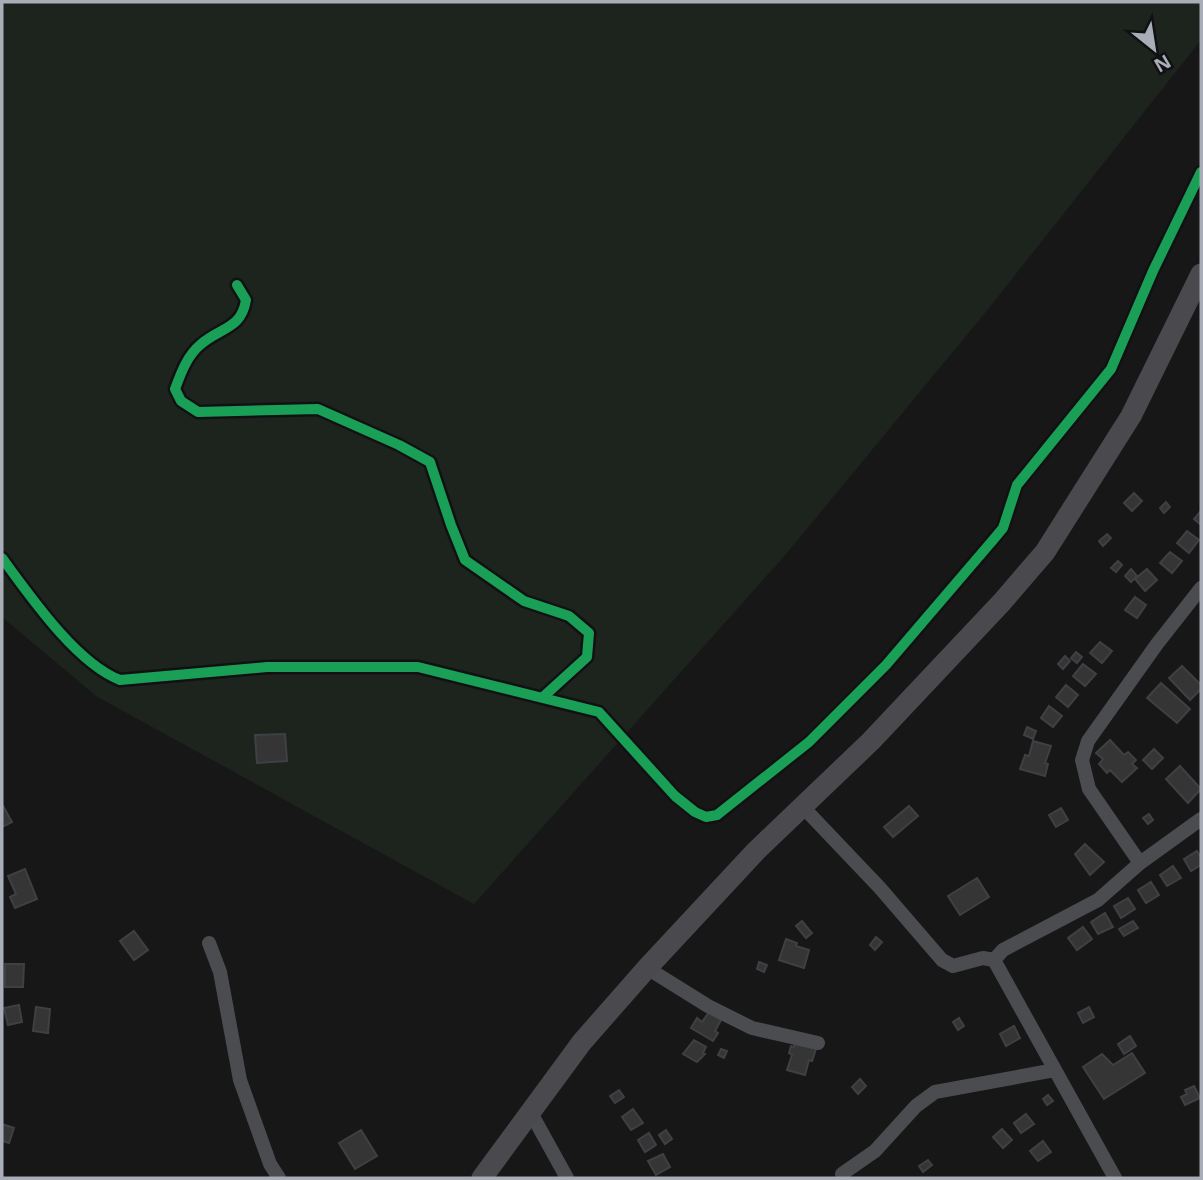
<svg xmlns="http://www.w3.org/2000/svg" width="1203" height="1180" font-family="'Noto Sans',sans-serif">
<style>
.green{fill:#1d241e}
.building{fill:#353536;stroke:#3f4043;stroke-width:2}
.lines{fill:none;stroke-linecap:round;stroke-linejoin:round}
.street{stroke:#4b4c50;stroke-width:14}
.secondary{stroke:#4a4a4e;stroke-width:21}
.cycleway-casing{stroke:#111113;stroke-width:15}
.cycleway{stroke:#1a9f57;stroke-width:10}
</style>
<rect width="100%" height="100%" fill="#171717"/>
<path class="green" d="M2,2h1199v38l-212,268 -202,245 -313,351 -378,-208 -94,-79z"/>
<path class="building" d="M1134,493l8,8 -10,10 -8,-8z
M1166,502l4,5 -6,6 -4,-5z
M1201,511v14l-7,-6z
M1187,531l12,9 -10,13 -12,-10z
M1107,534l4,4 -8,8 -4,-5z
M1170,552l12,9 -10,12 -12,-10z
M1118,561l4,4 -6,7 -5,-4z
M1131,569l6,7 -6,6 -6,-6z
M1147,569l10,11 -12,11 -10,-12z
M1135,597l11,8 -9,13 -12,-8z
M1100,642l12,9 -10,12 -12,-10z
M1076,652l6,5 -5,6 -6,-5z
M1065,656l5,5 -7,8 -5,-5z
M1083,664l13,10 -11,12 -12,-10z
M1182,666l19,19v4l-11,11 -21,-22z
M1161,683l29,26 -13,14 -30,-25z
M1066,685l12,10 -10,12 -12,-10z
M1049,706l13,10 -9,11 -12,-9z
M1027,727l9,4 -3,8 -9,-4z
M285,734l2,27 -30,2 -2,-28z
M1110,740l14,15 4,-3 8,8 -4,4 5,4 -15,14 -12,-12 -3,3 -8,-9 4,-5 -7,-6z
M1033,741l18,5 -6,17 3,1 -3,12 -25,-7 5,-14 4,1z
M1154,749l9,9 -11,11 -9,-9z
M1180,766l21,23 -13,14 -22,-24z
M2,804l10,18 -10,5z
M909,806l9,10 -25,21 -9,-10z
M1061,808l7,12 -12,7 -7,-12z
M1149,814l4,6 -5,4 -5,-6z
M1085,844l19,18 -14,13 -15,-21z
M1197,851l4,7v7l-10,6 -7,-12z
M1173,866l8,12 -14,8 -7,-11z
M25,869l12,30 -22,9 -5,-11 6,-3 -8,-18z
M977,878l12,19 -29,18 -12,-19z
M1151,882l8,13 -13,8 -8,-13z
M1128,898l7,11 -14,9 -7,-12z
M1105,913l8,14 -15,7 -7,-12z
M802,921l10,12 -6,5 -10,-12z
M1133,921l5,7 -14,8 -5,-7z
M1083,927l9,12 -15,11 -9,-12z
M134,931l14,19 -14,10 -14,-19z
M876,937l6,5 -7,8 -5,-5z
M786,939l11,4 -1,3 13,4 -5,18 -25,-8z
M759,962l8,3 -3,7 -7,-3z
M5,964h19l-1,23h-18z
M19,1005l3,17 -14,3 -4,-17z
M36,1007l14,2 -2,24 -15,-2z
M1089,1007l5,10 -11,6 -5,-10z
M709,1012l12,8 -6,11 3,2 -5,8 -22,-13 6,-10 5,4z
M959,1018l5,8 -6,4 -5,-8z
M1014,1026l6,12 -14,8 -6,-12z
M1130,1036l6,10 -12,8 -6,-10z
M694,1040l12,7 -3,6 2,1 -8,8 -14,-8z
M795,1043l21,6 -4,12 -3,-1 -4,15 -18,-5 5,-15 -3,-2 2,-7 3,1z
M721,1049l6,2 -3,7 -6,-3z
M1132,1053l13,20 -41,26 -21,-32 19,-13 11,11z
M860,1079l6,7 -8,8 -6,-7z
M1194,1086l6,12 -15,7 -4,-8 6,-3 -2,-4z
M619,1090l5,7 -9,6 -5,-7z
M1048,1095l5,6 -6,4 -4,-6z
M633,1109l10,14 -12,7 -9,-13z
M1026,1114l8,10 -13,9 -7,-10z
M2,1124l12,4 -5,15 -7,-2z
M1002,1129l10,11 -9,8 -10,-11z
M361,1130l16,26 -22,13 -16,-26z
M666,1130l6,9 -7,5 -6,-9z
M649,1133l7,12 -11,7 -7,-12z
M1043,1141l8,11 -13,9 -8,-10z
M663,1154l7,13 -14,8 -8,-14z
M928,1160l4,5 -9,7 -4,-6z"/>
<g class="lines">
<path class="street" d="M237,285l9,15c-5,30 -26,27 -46,45 -13,11 -19,28 -25,44l6,12 17,11 120,-3 81,36 31,17 21,63 14,35 59,41 45,15 20,17 -2,24 -44,40
M2,558c28,38 74,105 118,122l147,-13h151l181,45 76,84 20,16 11,5 11,-2 92,-73 77,-77 107,-125 10,-12 14,-43 94,-116 42,-98 48,-99
M802,806l78,82 62,72 11,6 30,-8 11,2 121,218
M1140,863l-51,-74 -7,-29 6,-19 69,-97 44,-56
M209,943l11,29 20,108 30,84 9,14
M994,960l9,-10 95,-50 42,-37 61,-44
M647,968l61,38 44,22 66,15
M531,1113l36,65
M842,1174l33,-23 41,-45 19,-14 120,-22"/>
<path class="secondary" d="M482,1178l100,-136 65,-74 109,-117 115,-110 131,-139 43,-50 86,-136 70,-142"/>
<g class="cycleway-casing">
<path id="cycleway" d="M237,285l9,15c-5,30 -26,27 -46,45 -13,11 -19,28 -25,44l6,12 17,11 120,-3 81,36 31,17 21,63 14,35 59,41 45,15 20,17 -2,24 -44,40
M2,558c28,38 74,105 118,122l147,-13h151l181,45 76,84 20,16 11,5 11,-2 92,-73 77,-77 107,-125 10,-12 14,-43 94,-116 42,-98 48,-99"/>
</g>
<use href="#cycleway" class="cycleway"/>
</g>
<rect width="1203" height="1180" fill="none" stroke="#a8adb8" stroke-width="7"/>
<g transform="translate(1154 49) rotate(150)" stroke="#111113" stroke-width="5" paint-order="stroke">
<path d="M0-5L12 26L0 18L-12 26Z" fill="#a8adb8"/>
<text y="-10" font-size="19" font-weight="bold" text-anchor="middle" fill="#a8adb8">N</text>
</g>
</svg>
